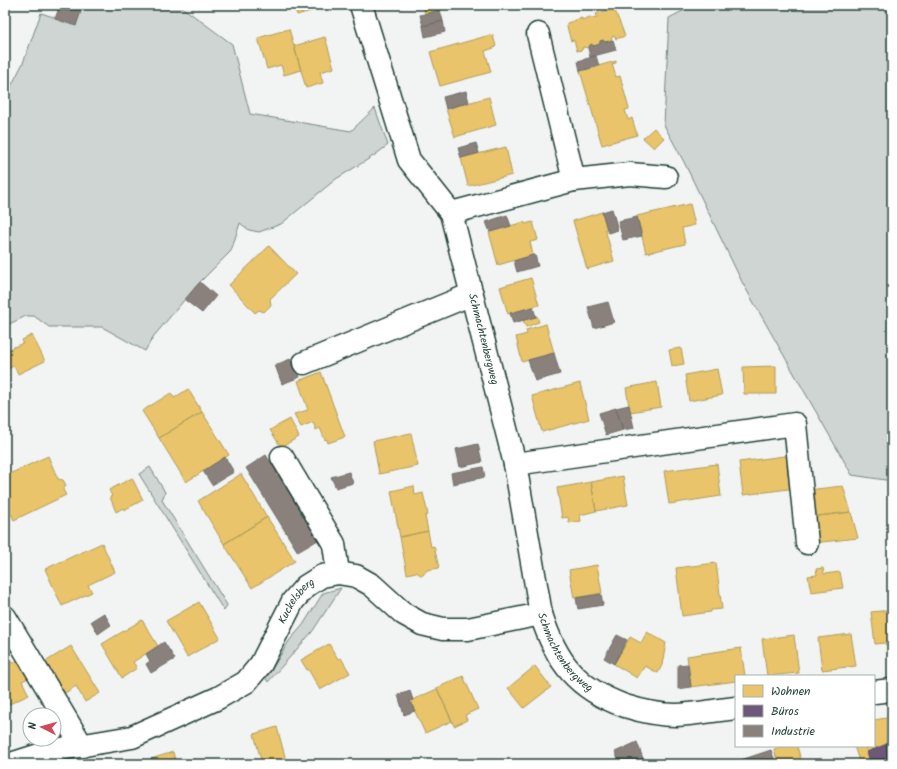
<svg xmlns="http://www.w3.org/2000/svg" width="897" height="769" font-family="Kalam,sans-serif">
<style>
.green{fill:#ced5d3;stroke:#768984}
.homes{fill:#e9c46a;stroke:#ac9c5a}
.offices{fill:#6d597a;stroke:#565165}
.industry{fill:#8a817c;stroke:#6a6d66}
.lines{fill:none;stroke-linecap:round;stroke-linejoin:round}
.minor-casing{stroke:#1f3d34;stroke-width:25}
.minor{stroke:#fff;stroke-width:22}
.labels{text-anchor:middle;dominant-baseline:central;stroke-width:4;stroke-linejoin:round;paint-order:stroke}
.street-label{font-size:11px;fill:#1f3d34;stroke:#fff}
</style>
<rect width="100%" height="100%" fill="#f2f3f3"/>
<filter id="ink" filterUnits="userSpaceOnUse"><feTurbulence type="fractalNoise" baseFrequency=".025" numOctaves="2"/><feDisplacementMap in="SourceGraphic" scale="8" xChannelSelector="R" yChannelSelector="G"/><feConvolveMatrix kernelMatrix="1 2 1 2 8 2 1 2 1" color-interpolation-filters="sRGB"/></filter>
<g filter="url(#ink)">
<path class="green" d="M95,5h84l53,39 18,70 101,17 24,-23 13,37 -13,10 -39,24 -55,45 -22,8 -10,-2 -9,-7 -9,28 -34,34 -44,52 -8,14 -43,-24h-53l-15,-11h-8l-21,10v-228l18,-35 18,-50 34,11 8,-18z
M694,5h198v476l-40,-6 -110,-193 -58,-120 -20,-37 5,-107z
M150,467l15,25 -3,8 65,105 -3,6 -85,-137z
M341,588l-29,44 -44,50 -2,-3 23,-38 14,-16 20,-32z"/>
<path class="homes" d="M294,5h23l1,4 -21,6z
M423,5h37l-35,9z
M614,8l11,28 -9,3 -1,-3 -3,1 -1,4 -6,1 -2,-2 -3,1v3l-6,2 -3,-2 -3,4 -5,-1 -1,3 -5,1 -3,-11 -3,1 -4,-14v-4l15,-5v2l8,-3 3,1 4,-1 -1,-3z
M289,29l12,41 -17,5 -3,-10 -14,4 -9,-31z
M490,35l3,1 3,10 -2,2 -9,3 6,21 -51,14 -10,-34z
M325,37l9,31 -14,4 3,11 -17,5 -12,-42z
M616,61v2l-4,1 4,13 4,-1 9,33 -4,1 3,10 4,-2 5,17 -35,10 -22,-74z
M489,97l7,28 -41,12 -9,-28z
M654,128l10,10 -10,10 -11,-10z
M506,147l6,28 -44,11 -7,-28z
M690,204l5,21 -13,3 3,16 -39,9 -9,-37z
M602,212l5,16 -2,1 9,32 -27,8 -14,-48z
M524,222l1,2 8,-2 5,18 -8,2 3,13 -35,10 -9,-33z
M269,246l27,28 -26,25 1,6 -7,7 -5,-2 -4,3 -26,-28z
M531,278l8,27 -31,9 -8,-27z
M537,316l2,6 -13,5 -3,-7z
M546,324l8,29 -32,9 -6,-25 11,-3 -1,-4z
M32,335l13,26 -27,13 -4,-8 -9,4v-19l18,-8 -1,-3z
M681,348l3,16 -12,2 -3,-16z
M776,366v28h-32l-1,-27z
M717,369l5,26 -33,6 -4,-26z
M321,372l24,65 -17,6 -1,-4 -2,1 -5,-12 -4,2 -3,-8 -12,5 -7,-13 14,-4 -10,-29z
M657,382l4,25 -31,5 -4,-24z
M580,383l9,36 -47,13 -10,-36z
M188,389l14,23 -43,26 -17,-27 29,-18 3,5z
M202,412l27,43 -43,27 -27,-44z
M290,419l9,18 -18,10 -11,-17z
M411,433l7,33 -39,8 -6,-33z
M792,455l4,33 -53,7 -4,-33z
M48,456l10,23 5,1 3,5 -3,5 3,5 -52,25 -3,-6 -5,-1 -1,-3v-34z
M717,464l4,32 -52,8 -5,-33z
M241,474l26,43 -43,27 -26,-43z
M623,476l5,29 -32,6 -5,-29z
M132,478l11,22 -19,10 -1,-2 -7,4 -6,-15 2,-1 -3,-6z
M591,482l5,29 -16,4 1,6 -12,2 -1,-6 -6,1 -5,-30z
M414,486l1,9 8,-2 5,22 -3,1 3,15 -28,6 -9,-46z
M843,486l8,26 -41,5 -3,-27z
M851,512l7,26 -45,5 -3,-26z
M267,517l28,44 -43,27 -28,-44z
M428,531l3,16 3,-1 5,22 -12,2 -5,6 -6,-4 -9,2 -7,-37z
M102,543l13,29 -27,13 4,7 -30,14 -17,-37z
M716,563l6,46 -11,1v2l-29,4 -6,-48z
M597,565l5,28 -28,5 -5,-28z
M823,568l1,6 16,-2 3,16 -32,4 -3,-16 9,-1 -1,-6z
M199,602l21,36 -33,19 -21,-36z
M892,610v40l-8,-7 -9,1 -4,-32z
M142,620l16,26 -25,16 4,6 -15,10 -20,-34z
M647,632l19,11 -4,22 -4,8 -13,-7 -8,12 -23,-14 16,-27 11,6z
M851,634l5,32 -34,4 -4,-32z
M794,635l5,38 -32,3 -5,-37z
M329,644l9,15 3,-1 9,15 -30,17 -12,-21 -1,1 -6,-10z
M71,646l29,47 -15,9 -9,-16 -11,7 -20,-31z
M741,648l4,28h-9v5l-45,6 -4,-31z
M21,659l10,18 -9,4 7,14 -24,11v-44l5,-2 2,3z
M535,666l16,21 -27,21 -16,-20z
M463,676l15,33 -13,6 2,5 -13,6 -17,-38z
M437,689l15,32 -27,12 -15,-32z
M892,717v25l-25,10 -2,-6h9v-26z
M277,727l10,37h-25l-8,-30z
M784,746h13l4,14 -14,4h-9l-4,-15z
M854,746h11l6,17 -11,1z
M173,752l3,12h-37l-1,-1z"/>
<path class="offices" d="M892,742v22h-21l-4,-12z"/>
<path class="industry" d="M60,5h23l-7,21 -21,-7z
M440,10l3,11 -20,5 -3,-11z
M443,21l2,11 -20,5 -2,-11z
M603,40l2,2 8,-2 3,10 -26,7 -2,-9 3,-4 3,2 6,-2v-3z
M596,56l3,10 -19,5 -2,-10z
M466,91l3,11 -23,7 -3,-12z
M476,143l3,10 -18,5 -3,-10z
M612,209l6,21 -10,3 -6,-21z
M507,215l4,11 -21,6 -4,-10z
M637,217l5,19 -19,4 -5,-19z
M533,255h2l3,11 -21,6 -3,-11z
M200,282l16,14 -14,17 -17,-13z
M608,302l6,20 -20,6 -6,-21z
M533,307l3,10 -23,6 -3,-10z
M554,353l6,21 -25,7 -7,-21z
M293,358l7,19 -18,7 -7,-19z
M629,405l5,23 -11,2 -7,-22z
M616,408l7,22 -17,5 -7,-22z
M478,444l4,18 -22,5 -4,-18z
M266,455l52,85 -20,12 -52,-84z
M225,457l9,15 -22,13 -9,-14z
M483,467l2,10 -32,7 -2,-11z
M349,472l4,11 -17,5 -5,-11z
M601,594l2,11 -25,4 -2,-11z
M104,613l7,12 -13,9 -7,-13z
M617,635l10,5 -13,24 -10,-6z
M164,642l11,17 -24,14 -5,-9 4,-3 -4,-7z
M688,664l3,23 -13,2v-24z
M410,691l3,9 -3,1 5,10 -11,4 -6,-20z
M637,742l8,22h-25l-5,-12z
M771,750l5,14h-44v-1z"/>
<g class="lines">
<g class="minor-casing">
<g id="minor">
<path id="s1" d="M361,5l48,155 42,53 64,251 26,150c15,48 36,75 84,92 16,5 33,9 51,9 20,-1 40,-5 60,-7"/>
<path d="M538,34l36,146"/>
<path d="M451,213l123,-33 56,-6 36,3"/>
<path d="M304,363l168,-69"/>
<path d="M282,457l52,87 4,29"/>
<path d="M515,464l280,-40 12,119"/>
<path d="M5,617l77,129"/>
<path d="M874,692l18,-2"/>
<path id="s2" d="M11,764l44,-14 77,-13 86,-39 28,-16 15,-18 32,-63 13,-15 16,-10 16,-3 18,3 16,9 32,29 18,10 21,5h25l73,-15"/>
</g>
</g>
<use href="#minor" class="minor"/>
</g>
</g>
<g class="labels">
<g class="street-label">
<text stroke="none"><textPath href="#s1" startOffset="360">Schmachtenbergweg</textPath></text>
<text stroke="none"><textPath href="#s2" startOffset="347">Kuckelsberg</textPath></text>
<text stroke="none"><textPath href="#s1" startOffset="687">Schmachtenbergweg</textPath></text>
</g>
</g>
<rect width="897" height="769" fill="none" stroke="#fff" stroke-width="20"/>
<rect x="10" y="10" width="877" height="749" fill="none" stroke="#1f3d34" stroke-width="1.5" filter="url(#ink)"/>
<rect x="735" y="675" width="140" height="72" fill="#ffffff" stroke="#a5b1ae"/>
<rect x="743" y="685" width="20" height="12" fill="#e9c46a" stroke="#a5b1ae"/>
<text x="771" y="695" font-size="12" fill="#1f3d34">Wohnen</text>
<rect x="743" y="705" width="20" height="12" fill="#6d597a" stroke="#a5b1ae"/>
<text x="771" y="715" font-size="12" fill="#1f3d34">Büros</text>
<rect x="743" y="725" width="20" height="12" fill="#8a817c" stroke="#a5b1ae"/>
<text x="771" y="735" font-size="12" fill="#1f3d34">Industrie</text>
<g transform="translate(42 727) rotate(276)"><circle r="19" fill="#ffffff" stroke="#a5b1ae"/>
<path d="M0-3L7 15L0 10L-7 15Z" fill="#d1495b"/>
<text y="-6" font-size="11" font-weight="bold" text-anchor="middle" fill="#1f3d34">N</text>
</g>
</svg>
